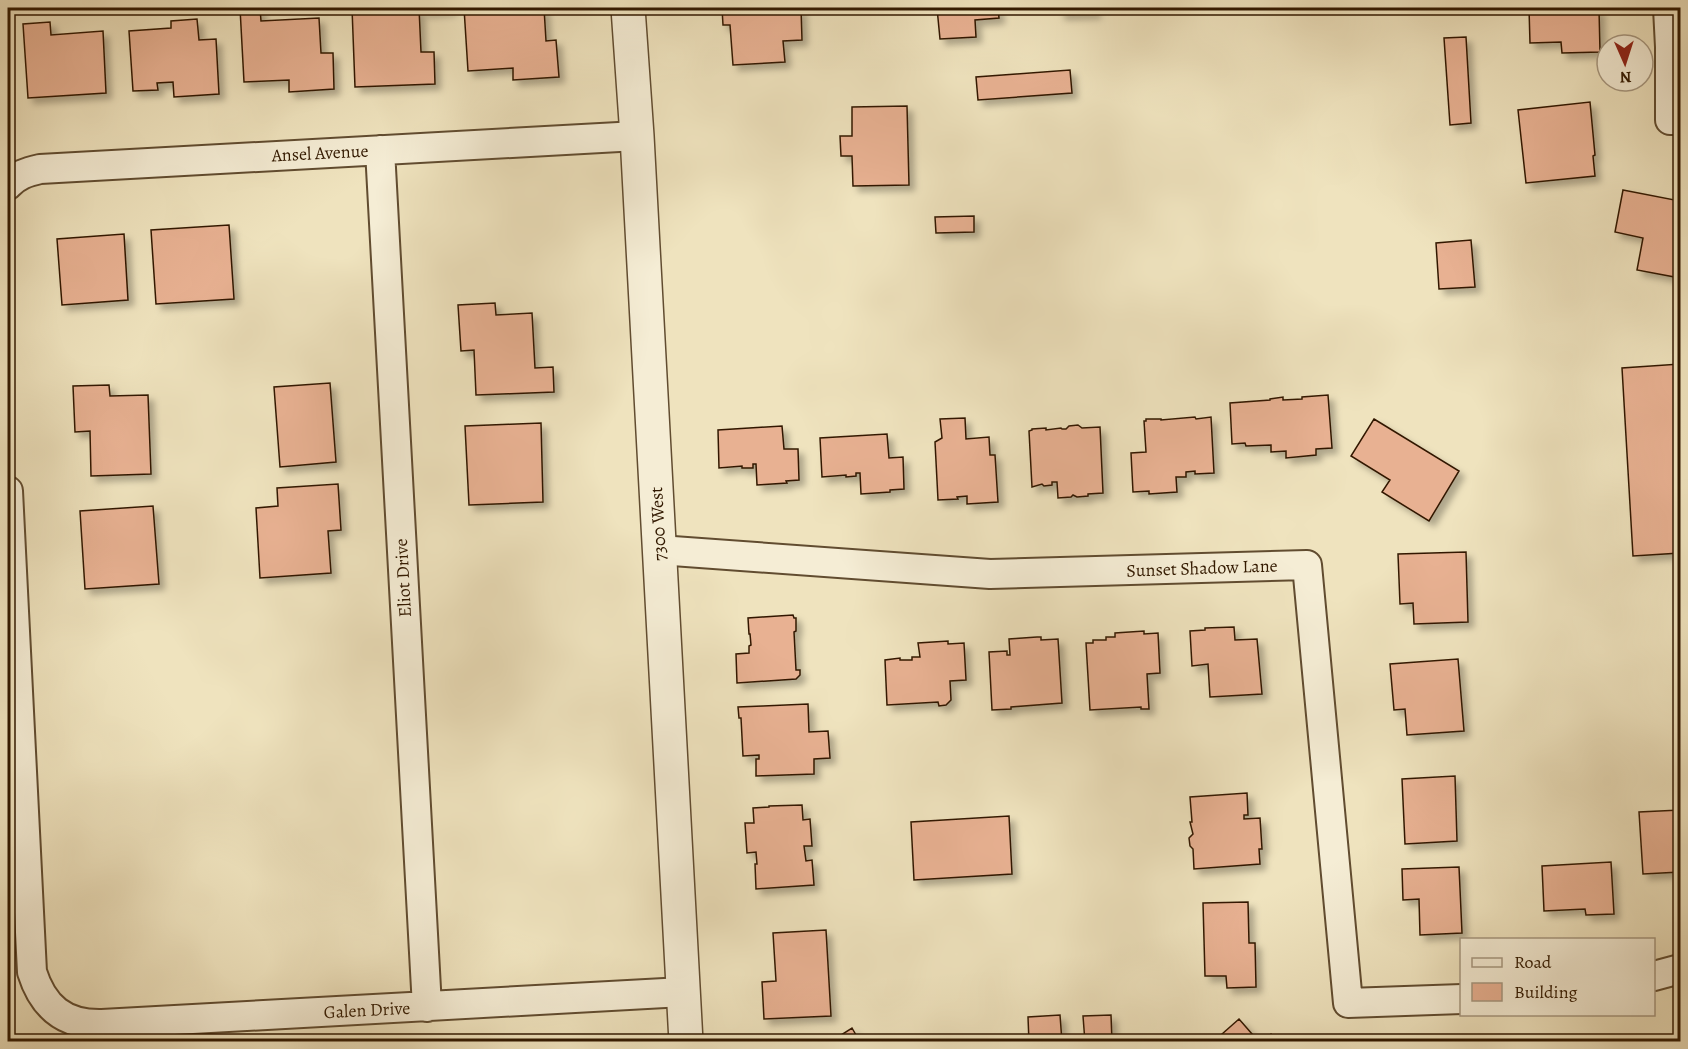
<svg xmlns="http://www.w3.org/2000/svg" width="1688" height="1049" font-family="Alegreya,serif">
<style>
.building{fill:#e8b192;stroke:#321900;stroke-width:1.5;filter:url(#shadow)}
.lines{fill:none;stroke-linecap:round;stroke-linejoin:round}
.minor-casing{stroke:#614c30;stroke-width:32}
.tertiary-casing{stroke:#614c30;stroke-width:36}
.minor{stroke:#f5edd5;stroke-width:28}
.tertiary{stroke:#f5edd5;stroke-width:33}
.labels{text-anchor:middle;dominant-baseline:central;stroke-width:4.5;stroke-linejoin:round;paint-order:stroke}
.street-label{font-size:18px;fill:#321900;stroke:#f5edd5}
</style>
<defs>
<filter id="shadow"><feDropShadow dx="5.5" dy="5.5" stdDeviation="3" flood-color="#0004"/></filter>
</defs>
<rect width="100%" height="100%" fill="#efe3be"/>
<filter id="stains"><feTurbulence type="fractalNoise" baseFrequency=".00333" numOctaves="4"/><feColorMatrix values="0 0 0 0 .2 0 0 0 0 .09 0 0 0 0 .02 0 0 0 .5 -.17"/></filter>
<radialGradient id="worn" r=".72"><stop offset=".6" stop-color="#630" stop-opacity="0"/><stop offset="1" stop-color="#630" stop-opacity=".3"/></radialGradient>
<path class="building" d="M240,8h20l1,13 58,-3 2,35h12l1,36 -45,3v-12l-45,2z
M352,8h67l2,44h13l1,32 -80,3z
M422,8h29v2l-28,2z
M464,8h80l2,33 10,-1 3,37 -46,3v-12l-45,3z
M722,8h79l1,32 -19,1 2,21 -52,3 -3,-40h-7z
M937,8h61l1,10 -24,2 1,17 -36,2z
M1059,8h36v5l-35,1z
M1529,8l70,1 1,43 -38,1 -1,-11 -31,1z
M197,19l2,21 17,-1 3,55 -45,3 -1,-15 -16,1 1,7 -25,1 -4,-60 42,-3v-7z
M50,22l1,13 52,-4 3,62 -78,5 -5,-74z
M1466,37l5,86 -21,2 -6,-87z
M1070,70l2,23 -94,7 -2,-23z
M1590,102l5,53 -2,1 2,20 -69,7 -8,-73z
M907,106l2,79 -56,1 -1,-30h-11l-1,-20h12v-29z
M1623,190l57,11v77l-43,-8 6,-32 -28,-6z
M974,216v16l-38,1 -1,-16z
M229,225l5,74 -78,5 -5,-74z
M124,234l4,66 -66,5 -5,-66z
M1471,240l4,47 -36,2 -3,-46z
M495,303l1,12 36,-2 3,55 18,-1 1,25 -78,3 -2,-45 -13,1 -3,-46z
M1680,364v189l-47,3 -11,-188z
M330,383l6,79 -56,5 -6,-80z
M109,385l1,11 38,-1 3,79 -60,2 -1,-45 -15,1 -2,-46z
M1328,395l4,53 -16,1v6l-30,3v-7l-15,1v-7l-25,1 -1,-3 -13,1 -2,-41 40,-3v-1l13,-2v3l19,-1v-2z
M1195,417l1,2 15,-2 3,56 -19,1v-3l-9,1v5h-10l1,15 -28,2v-3l-16,1 -2,-39 15,-1 -2,-31h2v-2h15v1z
M965,418l1,21 23,-2 1,18h5l3,47 -31,2v-8l-10,1 1,2 -20,1 -3,-58 7,-4 -2,-19z
M1374,419l85,52 -30,50 -47,-29 8,-12 -39,-24z
M541,423l2,79 -74,3 -4,-79z
M1078,425l4,3 18,-1 3,66 -15,1v2l-11,1 -4,-2 -2,2 -13,1 -1,-16h-5v3l-8,1 -2,-2 -10,3 -3,-56 3,-1v-1l14,-1v2l15,-2 1,1h4l3,-3z
M782,426l2,23h14l1,31 -13,1 1,2 -30,2 -1,-21h-3v4h-11v-2l-23,2 -1,-38z
M887,434l2,24 14,-1 1,32 -14,1v2l-29,2 -1,-21h-4v3l-10,1v-2l-24,2 -2,-39z
M338,484l3,46 -13,1 3,42 -71,5 -4,-70 22,-2 -1,-18z
M153,506l6,78 -74,5 -5,-78z
M1466,552l2,70 -54,2 -1,-21 -13,1 -2,-50z
M793,615l1,3h2v13l-2,1 2,38h4v5l-4,4 -59,4 -1,-29 13,-1v-7l2,-1 -1,-11h-1l-1,-16z
M1234,627l1,13 22,-1 5,55 -52,3 -2,-33 -16,2 -2,-35 15,-1v-2z
M1144,631v3l14,-1 2,40 -13,1 2,35h-8v-2l-51,3 -4,-67h7v-3h13v-3h9v-4z
M1037,637h4v3l17,-1 4,64 -51,4v2l-19,1 -3,-58 18,-1v4h3l-1,-16z
M948,641v3l16,-1 2,37 -16,1 1,19 -5,5 -7,1 -1,-4 -51,3 -2,-45 15,-2v2h12v-3h8l-2,-14z
M1458,659l6,72 -57,4 -2,-26 -11,1 -4,-46z
M808,704l1,28 19,-1 2,27 -16,1v15l-58,2v-17h3v-4l-16,1 -2,-38h-2l-1,-11z
M1455,776l2,65 -52,3 -3,-65z
M1247,793l1,22h-4v4l16,-1 2,31h-3l1,15 -66,5 -1,-20 -3,-3 -1,-8 4,-4 -3,-12h2l-2,-25z
M802,805l1,15 7,-1 2,27h-8l2,15 6,-1 2,25 -58,4 -1,-25h2l-1,-12 -9,1 -2,-30h9l-1,-15 16,-1v-1z
M1680,810v62l-37,2 -4,-62z
M1009,816l3,58 -98,6 -3,-58z
M1611,862l3,52 -28,1 -1,-6 -41,2 -2,-45z
M1459,867l3,66 -42,2 -1,-36 -16,1 -1,-31z
M1248,902l1,41h6l1,44 -29,1 -1,-12h-21l-2,-73z
M826,930l5,86 -67,3 -2,-37 14,-1 -3,-48z
M1060,1015l2,27h-33l-1,-25z
M1111,1015l1,27h-27l-2,-26z
M1239,1019l20,23h-46z
M852,1028l8,14h-30z
M1271,1034l7,8h-16z"/>
<g class="lines">
<g class="minor-casing">
<path id="minor" d="M1668,8l2,39v73h10
M380,150l47,857
M8,185c9,-10 19,-13 32,-16l597,-33
M8,491l24,481c11,35 32,53 70,52l581,-32
M659,550l331,24 317,-9 41,438 114,-4
M1654,976l26,-7"/>
</g>
<g class="tertiary-casing">
<path id="tertiary" d="M628,8l9,128 49,906"/>
</g>
<use href="#minor" class="minor"/>
<use href="#tertiary" class="tertiary"/>
</g>
<g class="labels">
<g class="street-label">
<text transform="translate(320 153) rotate(-3)">Ansel Avenue</text>
<text transform="translate(658 524) rotate(-93)">7300 West</text>
<text transform="translate(1202 568) rotate(-2)">Sunset Shadow Lane</text>
<text transform="translate(403 578) rotate(-93)">Eliot Drive</text>
<text transform="translate(367 1010) rotate(-3)">Galen Drive</text>
</g>
</g>
<rect width="1688" height="1049" fill="none" stroke="#efe3be" stroke-width="30"/>
<rect x="9" y="9" width="1670" height="1031" fill="none" stroke="#321900" stroke-width="3"/>
<rect x="15" y="15" width="1658" height="1019" fill="none" stroke="#321900" stroke-width="1.5"/>
<rect x="1460" y="938" width="195" height="78" fill="#f5edd5" stroke="#a79880" stroke-width="1.5"/>
<rect x="1472" y="958" width="30" height="9" fill="#f5edd5" stroke="#a79880" stroke-width="1.5"/>
<text x="1514" y="968" font-size="18" fill="#321900">Road</text>
<rect x="1472" y="983" width="30" height="18" fill="#e8b192" stroke="#a79880" stroke-width="1.5"/>
<text x="1514" y="998" font-size="18" fill="#321900">Building</text>
<g transform="translate(1625 63) rotate(177)"><circle r="28" fill="#f5edd5" stroke="#a79880" stroke-width="1.5"/>
<path d="M0-4.5L10 22L0 15L-10 22Z" fill="#8f2418"/>
<text y="-9" font-size="16" font-weight="bold" text-anchor="middle" fill="#321900">N</text>
</g>
<rect width="100%" height="100%" filter="url(#stains)"/>
<rect width="100%" height="100%" fill="url(#worn)"/>
</svg>
